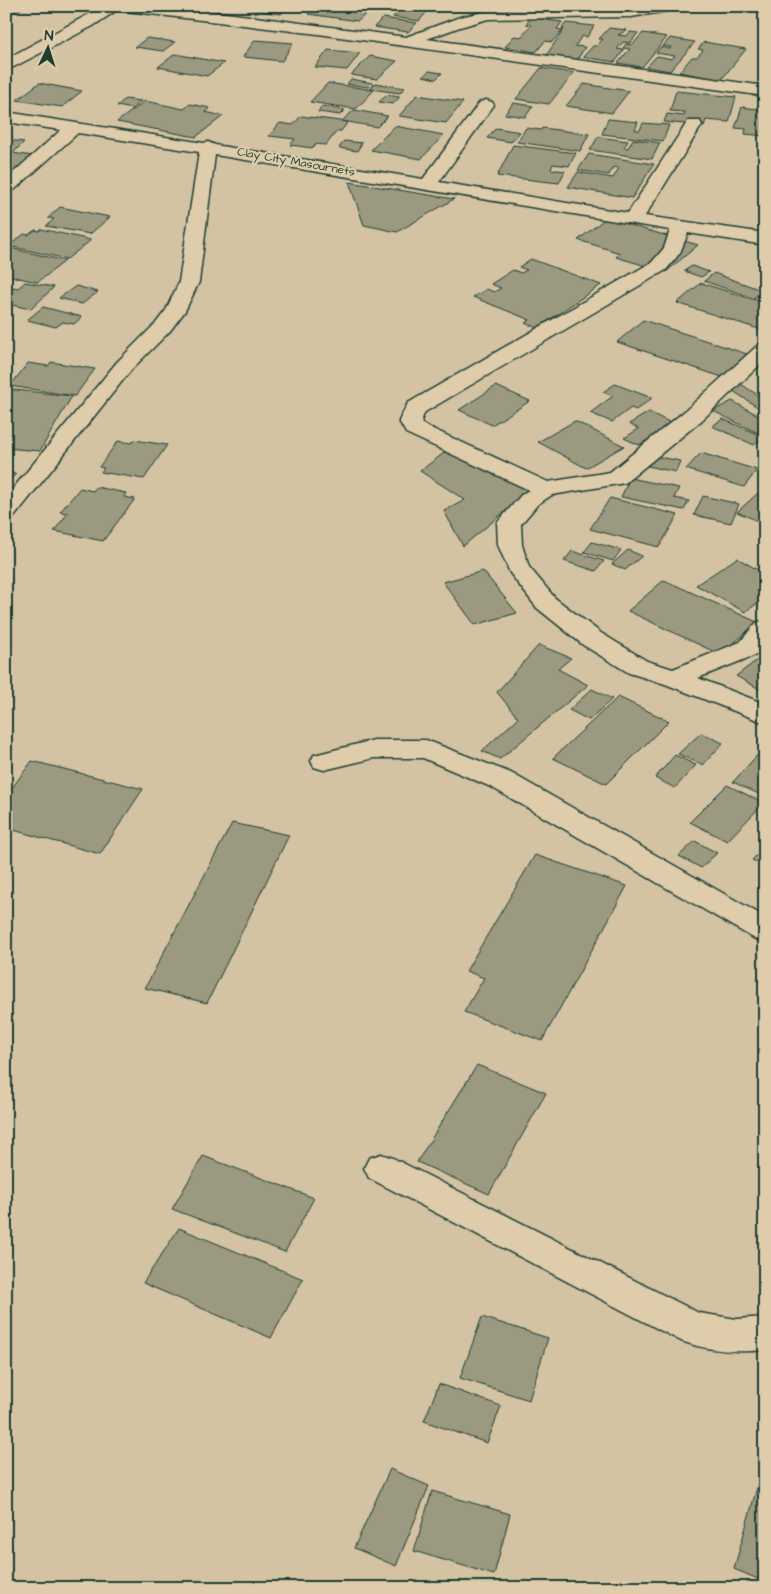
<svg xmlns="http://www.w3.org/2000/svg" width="771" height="1594" font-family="'Architects Daughter',sans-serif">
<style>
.building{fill:#9b9980;stroke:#1f3d34}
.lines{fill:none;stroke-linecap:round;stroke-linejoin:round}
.minor-casing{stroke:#1f3d34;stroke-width:3}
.minor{fill:#deccaa;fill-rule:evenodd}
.labels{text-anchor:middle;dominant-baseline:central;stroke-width:4.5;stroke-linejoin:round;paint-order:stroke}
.far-street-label{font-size:12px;fill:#1f3d34;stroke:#deccaa}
</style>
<rect width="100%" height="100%" fill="#d3c3a3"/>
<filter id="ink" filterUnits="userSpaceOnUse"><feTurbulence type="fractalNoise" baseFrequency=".02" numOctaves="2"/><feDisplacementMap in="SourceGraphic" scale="10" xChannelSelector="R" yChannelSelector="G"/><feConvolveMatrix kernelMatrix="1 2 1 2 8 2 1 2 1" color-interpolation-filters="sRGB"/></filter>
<g filter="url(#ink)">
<path class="building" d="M6,6h19l-8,6 -11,-1z
M249,6h40l-8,8 -35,-5z
M316,6h58l-16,15 -50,-7z
M404,6h28l-13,15 -26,-4z
M383,18l34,5 -9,9 -34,-5z
M531,18l31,4 -5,7 6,1 -11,12 -7,-1 -9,11 -31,-5 9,-11 7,1 10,-12 -5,-1z
M566,23l28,3 -7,11 -5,-1 -7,10 10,1 -8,13 -31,-4 18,-27 -2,-1z
M609,28l18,2 -9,5 9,1 3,-4 8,1 -8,10 -7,-1 -6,7 7,1 -9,12 -32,-5 10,-11h4l6,-7h-4z
M643,33l24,4 -25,30 -24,-4 12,-14 -7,-1 3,-4 6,1z
M147,38l28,4 -12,9 -28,-4z
M670,38l25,4 -25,29 -24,-4 11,-11 15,3 3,-3 -19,-3 5,-6 9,2 1,-2 -8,-1z
M255,40l38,3 -11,18 -39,-4z
M704,42l42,7 -25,31 -42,-8 13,-15h5l6,-7 -5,-1z
M328,50l32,3 -13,17 -32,-3z
M175,54l49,9 -17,13 -49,-9z
M370,56l27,5 -20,18 -26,-4z
M541,68l33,5 -25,31 -33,-5z
M429,71l13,2 -6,6 -13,-3z
M351,79l21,4 -4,4 -21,-3z
M39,83l43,8 -20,16 -45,-7z
M328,83l46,7 -18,19 -46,-7z
M375,83l30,5 -5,5 -30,-4z
M584,84l45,7 -17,22 -46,-7z
M676,91l60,6 -7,25 -23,-2 -2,6 -40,-4 3,-8 17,2 1,-4 -15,-1z
M387,95l13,2 -7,7 -14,-2z
M417,95l46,7 -17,21 -47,-7z
M125,99l16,2 -8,8 -16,-3z
M145,101l39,8 6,-5 20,4 -5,4 18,4 -27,21 -79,-15z
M513,103l20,3 -8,11 -20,-3z
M322,106l23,4 -5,5 -22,-3z
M742,107l23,3v26l-20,-2 1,-5 -11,-1z
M354,110l34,6 -11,11 -35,-6z
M301,116l47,6 -7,9h-4l-11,14 -10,-1 -3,4 -23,-3 5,-6 -26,-3 11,-13 13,2z
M608,119l30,3 -3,8h5l3,-7 26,2 -6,16 -61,-7z
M395,126l49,9 -23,24 -50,-9z
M496,128l24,4 -9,10 -24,-4z
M526,128l15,2 1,-2 47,6 -9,17 -63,-9z
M6,135l7,1 -5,4 16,2 -10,10 -8,-2z
M598,137l30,4 -4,6 4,1 5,-9 27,4 -8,16 -62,-9z
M344,141l18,2 -5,8 -18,-3z
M513,145l63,8 -7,13 -16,-2 -2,5 14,2 -6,12 -62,-7z
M6,152l27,4 -21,18h-6z
M589,154l65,10 -22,34 -64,-11 10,-15 35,6 6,-10 -6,-1 -4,8 -31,-5z
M349,182l105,17 -57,33 -33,-7z
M60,207l50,10 -20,17 -44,-8 8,-7 -6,-1z
M606,218l92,27 -32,27 -50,-15 4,-4 -42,-13z
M41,229l50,11 -24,19 -58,-13 15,-12 4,1 7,-5 4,1z
M10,248l55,13 -27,21 -10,-2 -22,-5v-24z
M531,259l70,26 -64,43 -12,-5 5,-3 -57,-23 14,-8 7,3 7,-4 -10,-4 22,-14 8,3 6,-3 -8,-3z
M692,266l17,6 -8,5 -17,-6z
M714,273l50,18 -10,7 -50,-17z
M25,282l29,5 -23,22 -25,-5v-18l12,2z
M701,283l64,20v28l-88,-28z
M76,286l22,6 -16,12 -23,-6z
M43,307l39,10 -8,7 -11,-2 -7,5 -29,-7z
M643,320l104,34 -25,23 -105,-35z
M51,362l44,7 -20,27 -65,-10 18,-23 20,3z
M615,384l37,14 -16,12 -5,-2 -19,14 -22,-9 23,-17 -10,-4z
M741,384l24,16v12l-35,-23z
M496,386l34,15 -38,24 -33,-15z
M6,389l66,7 -32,55 -34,-3z
M732,401l33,18v13l-5,2 -47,-23z
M649,412l24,12 -34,21 -15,-7 15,-9 -10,-5z
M723,419l41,18 -10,8 -42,-19z
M575,421l49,25 -38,22 -48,-26z
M134,440l33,5 -23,34 -43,-7 3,-4 -5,-1 19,-26 13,2z
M448,450l83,40 -68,56 -19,-35 21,-11 -45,-29z
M701,453l56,17 -13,17 -58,-18z
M649,455l31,6 -4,11 -33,-7z
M6,472l10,2 -10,10z
M630,478l49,10 -5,10 15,3 -5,9 -63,-13z
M96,487l30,6 -2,4 11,2 -32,42 -49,-10 14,-18 -8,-1 20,-24 13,3z
M758,493l7,4v27l-28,-12z
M703,496l36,8 -8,19 -37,-8z
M610,498l68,17 -19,32 -69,-18z
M592,542l29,8 -8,11 -29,-9z
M628,550l14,6 -17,14 -13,-6z
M572,551l32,10 -8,10 -32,-10z
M737,558l28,16v24l-20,14 -49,-27z
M483,571l34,42 -42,12 -32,-43z
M664,580l93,42 -36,33 -93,-44z
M539,645l32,13 -13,11 30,16 -88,74 -18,-8 36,-33 -21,-26z
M765,654v38l-29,-16z
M592,689l20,10 -23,21 -20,-10z
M618,697l51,24 -63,63 -53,-26z
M701,733l22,10 -20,22 -25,-11z
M761,751l4,2v44l-32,-15z
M675,755l21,10 -21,23 -20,-10z
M32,761l111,28 -43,65 -94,-26v-32z
M727,785l37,18 -37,38 -37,-19z
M232,823l57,12 -82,168 -62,-15z
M695,841l22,12 -16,15 -22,-12z
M765,847v20l-13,-7z
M535,855l92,31 -85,155 -78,-29 20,-34 -18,-7z
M477,1065l69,28 -57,101 -72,-32z
M203,1156l111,42 -29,54 -113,-43z
M179,1228l124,51 -32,59 -128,-55z
M482,1317l66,21 -19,62 -69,-22z
M439,1384l62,22 -14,37 -63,-22z
M765,1459v123l-31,-13z
M390,1469l39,17 -33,80 -42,-18z
M432,1491l78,23 -16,61 -80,-24z"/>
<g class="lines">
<g class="minor-casing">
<path id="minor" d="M104,6h61l53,6 188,25 54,-20 28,-6 194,-5 -7,4 -44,7 -143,2 -28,8 -33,12 338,47v10l-447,-62 -201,-24 -24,16 -87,45v-12z
M486,100l6,2 2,3 -55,77 189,31 60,-92h12l2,4 -57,91 120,17v12l-77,-12 -8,20 -14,17 -241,142 -4,9 1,3 126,58 62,-10 76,-62 72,-65 7,-2v17l-63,60 -77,63 -73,12 -14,9 -17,20 1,21 7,22 26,31 46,35 46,28 26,8 67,-27 16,-19 9,-3v25l-7,9 -60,24 67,26v19l-100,-39 -36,-11 -46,-28 -46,-37 -27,-35 -12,-28 -1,-22 25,-29 7,-4 -123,-57 -7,-12 9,-18 244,-141 12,-14 6,-18 -455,-75 -16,127 -14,29 -15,20 -39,39 -117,147 -8,2v-22l111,-135 39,-39 10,-13 13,-28 20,-130 -121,-19 -66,59 -6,1v-14l55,-49 -55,-8v-10l198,31 4,-1 7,3 208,34 57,-77z
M374,740h52l85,33 254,144v25l-10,-3 -264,-152 -68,-29h-49l-50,12 -10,-3 -3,-6 3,-6z
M381,1154l12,4 306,155 38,6 28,-2v33c-30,3 -56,1 -84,-9l-312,-163 -5,-10 5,-10z"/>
</g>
<use href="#minor" class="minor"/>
</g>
</g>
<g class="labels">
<g class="far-street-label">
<text transform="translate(296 162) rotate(10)">Clay City Masournets</text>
</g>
</g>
<rect width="771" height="1594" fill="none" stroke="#deccaa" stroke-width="25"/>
<rect x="12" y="12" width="746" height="1569" fill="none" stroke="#1f3d34" stroke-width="2" filter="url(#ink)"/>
<g transform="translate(48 48) rotate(4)" stroke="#deccaa" stroke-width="4" paint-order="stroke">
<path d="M0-4L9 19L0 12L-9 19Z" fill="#1f3d34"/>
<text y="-8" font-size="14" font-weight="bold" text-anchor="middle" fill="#1f3d34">N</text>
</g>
</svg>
